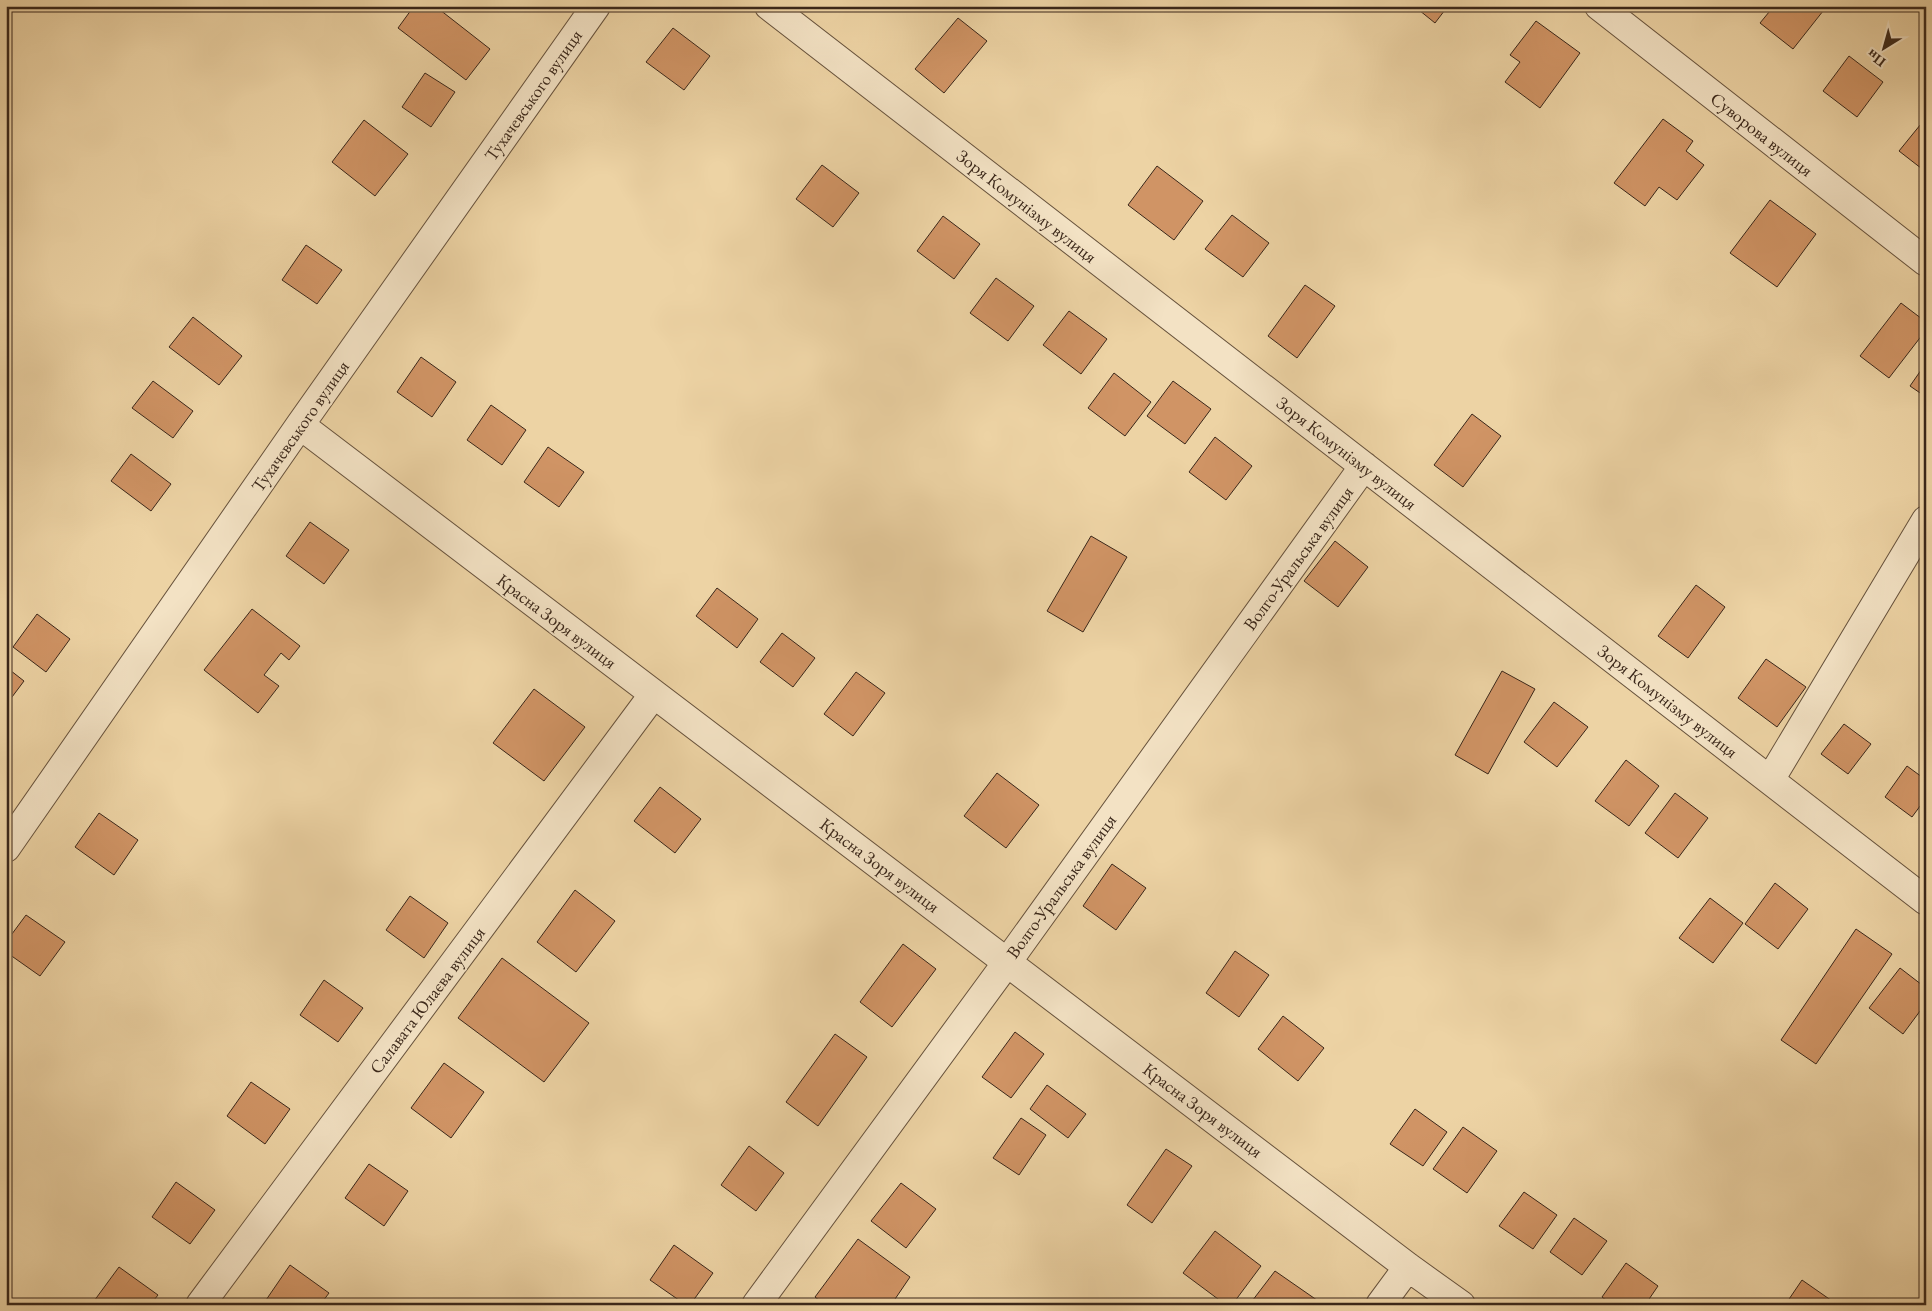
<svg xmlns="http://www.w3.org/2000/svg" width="1932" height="1311" font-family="'EB Garamond',serif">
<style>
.building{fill:#d09465;stroke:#3a271a}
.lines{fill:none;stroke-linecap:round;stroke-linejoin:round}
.minor-casing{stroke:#67523c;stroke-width:30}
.minor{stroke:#f3e2c4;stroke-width:28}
.labels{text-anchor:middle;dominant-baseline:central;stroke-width:4;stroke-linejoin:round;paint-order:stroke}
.street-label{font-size:18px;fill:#3a271a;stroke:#f3e2c4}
</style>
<rect width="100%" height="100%" fill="#edd3a4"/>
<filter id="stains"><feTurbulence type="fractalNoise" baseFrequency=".004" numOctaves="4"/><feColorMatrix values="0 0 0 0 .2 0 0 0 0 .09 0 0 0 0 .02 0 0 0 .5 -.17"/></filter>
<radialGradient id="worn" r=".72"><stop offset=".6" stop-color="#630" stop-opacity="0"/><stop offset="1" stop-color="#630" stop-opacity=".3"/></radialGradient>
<path class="building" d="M414,6h21l55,43 -24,31 -68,-52z
M1414,6h34l-13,17z
M1774,6h53l-34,43 -33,-26z
M958,18l29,23 -43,52 -29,-24z
M1536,21l44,32 -40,55 -35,-26 15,-20 -10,-7z
M673,28l37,28 -26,34 -38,-28z
M1849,56l34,26 -26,35 -34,-26z
M425,73l30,19 -24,35 -29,-20z
M1663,119l30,22 -7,10 18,14 -27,35 -18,-13 -14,19 -31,-23z
M1925,119h1v53l-27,-21z
M364,120l44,34 -33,42 -43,-34z
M822,165l37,28 -26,34 -37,-28z
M1157,166l46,35 -29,39 -46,-35z
M1770,200l46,34 -39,53 -47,-34z
M1232,215l37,28 -26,34 -38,-28z
M943,216l37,28 -26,35 -37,-28z
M306,245l36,25 -25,34 -35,-24z
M996,278l38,28 -26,35 -38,-28z
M1305,285l30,21 -38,52 -29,-22z
M1901,303l25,19v8l-37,48 -29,-22z
M1069,311l38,28 -26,35 -38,-29z
M193,317l49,39 -23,29 -50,-38z
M421,357l35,25 -24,35 -35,-25z
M1926,363v34l-16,-11z
M1114,373l37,29 -26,34 -37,-28z
M153,381l40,30 -20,27 -41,-30z
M1173,381l38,28 -26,35 -38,-28z
M491,405l35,25 -24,35 -35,-25z
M1472,414l29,22 -38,51 -29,-22z
M1215,437l37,29 -26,34 -37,-28z
M548,447l36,25 -25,35 -35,-25z
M131,454l40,30 -20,27 -40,-30z
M310,522l39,28 -25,34 -38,-28z
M1091,536l36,21 -44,75 -36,-21z
M1335,541l33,26 -30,40 -34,-26z
M1696,585l29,22 -37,51 -30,-22z
M717,588l41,31 -21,29 -41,-32z
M252,609l48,37 -11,14 -8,-7 -17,22 15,11 -21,27 -54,-43z
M37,614l33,25 -24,33 -33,-25z
M782,633l33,25 -22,29 -33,-25z
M1766,659l40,28 -29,40 -39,-29z
M6,667l18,14 -18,24z
M1502,671l33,18 -47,85 -33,-19z
M856,672l29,21 -32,43 -29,-22z
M534,689l51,38 -41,54 -51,-38z
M1554,702l34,25 -31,40 -33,-25z
M1844,724l27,20 -23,30 -27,-20z
M1626,760l33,26 -30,40 -34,-25z
M1907,766l19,14v18l-14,19 -27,-20z
M997,773l42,32 -33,43 -42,-32z
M660,787l41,32 -26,34 -41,-32z
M1675,793l33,25 -30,40 -33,-25z
M99,813l39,27 -24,35 -39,-28z
M1112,864l34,24 -30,42 -33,-24z
M1775,883l33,26 -30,40 -33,-25z
M575,890l40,31 -39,51 -39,-30z
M410,896l38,27 -24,35 -38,-28z
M1710,898l33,25 -30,40 -34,-25z
M26,915l39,27 -25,34 -34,-24v-10z
M1856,929l36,25 -76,110 -35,-24z
M903,944l33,25 -44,58 -32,-25z
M1235,951l34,24 -30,42 -33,-24z
M502,958l87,65 -45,59 -86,-64z
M1900,968l26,20v15l-23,31 -34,-26z
M324,980l39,28 -25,34 -38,-27z
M1283,1016l41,32 -26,33 -40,-32z
M1015,1032l29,22 -33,44 -29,-21z
M835,1034l32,23 -49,69 -32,-24z
M444,1063l40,29 -33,46 -40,-30z
M251,1082l39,27 -25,35 -38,-28z
M1047,1085l39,29 -18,24 -38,-29z
M1415,1109l32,23 -24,34 -33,-22z
M1021,1118l25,17 -27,40 -26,-17z
M1463,1127l34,24 -30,42 -34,-24z
M749,1146l35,27 -28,38 -35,-26z
M1166,1149l26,17 -40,57 -25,-18z
M369,1164l39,27 -24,35 -39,-28z
M176,1182l39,28 -25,34 -38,-27z
M901,1183l35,26 -30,39 -35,-27z
M1524,1192l33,23 -24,34 -34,-23z
M1574,1218l33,23 -25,34 -32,-23z
M1215,1231l46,35 -29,39h-6l-43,-32z
M858,1239l52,38 -19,28h-66l-10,-8z
M674,1245l39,28 -23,32h-4l-36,-25z
M1626,1263l32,23 -13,19h-33l-10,-8z
M290,1265l39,28 -9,12h-47l-7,-5z
M119,1267l39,28 -8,10h-51l-5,-4z
M1275,1271l49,34h-75z
M1802,1280l33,23 -1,2h-49z"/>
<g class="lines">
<g class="minor-casing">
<path id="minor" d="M769,6l1157,895
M1599,6l327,256
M300,425l1108,842 53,38
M1770,780l156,-260
M6,848l294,-423 296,-419
M200,1305l453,-610
M756,1305l252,-344 356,-495
M1380,1305l28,-38"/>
</g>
<use href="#minor" class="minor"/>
</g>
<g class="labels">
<g class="street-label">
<text transform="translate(533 95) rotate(-55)">Тухачевського вулиця</text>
<text transform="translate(1762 134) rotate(38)">Суворова вулиця</text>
<text transform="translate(1027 206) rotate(38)">Зоря Комунізму вулиця</text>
<text transform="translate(300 426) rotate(-55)">Тухачевського вулиця</text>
<text transform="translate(1347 453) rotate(38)">Зоря Комунізму вулиця</text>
<text transform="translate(1298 558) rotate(-54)">Волго-Уральська вулиця</text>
<text transform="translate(557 621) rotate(37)">Красна Зоря вулиця</text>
<text transform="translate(1668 701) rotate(38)">Зоря Комунізму вулиця</text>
<text transform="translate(880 865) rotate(37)">Красна Зоря вулиця</text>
<text transform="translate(1061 886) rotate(-54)">Волго-Уральська вулиця</text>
<text transform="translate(427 1000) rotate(-53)">Салавата Юлаєва вулиця</text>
<text transform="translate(1203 1110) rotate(37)">Красна Зоря вулиця</text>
</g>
</g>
<rect width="1932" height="1311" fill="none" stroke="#edd3a4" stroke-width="25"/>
<rect x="8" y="8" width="1917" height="1296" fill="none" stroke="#3a271a" stroke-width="2.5"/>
<rect x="12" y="12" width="1907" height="1286" fill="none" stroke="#3a271a"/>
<g transform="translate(1884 48) rotate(217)" stroke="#f3e2c4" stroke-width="4" paint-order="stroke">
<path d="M0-4L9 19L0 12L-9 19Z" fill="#3a271a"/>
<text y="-8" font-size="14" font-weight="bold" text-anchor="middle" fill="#3a271a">Пн</text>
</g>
<rect width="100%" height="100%" filter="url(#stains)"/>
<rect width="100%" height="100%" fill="url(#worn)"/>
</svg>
